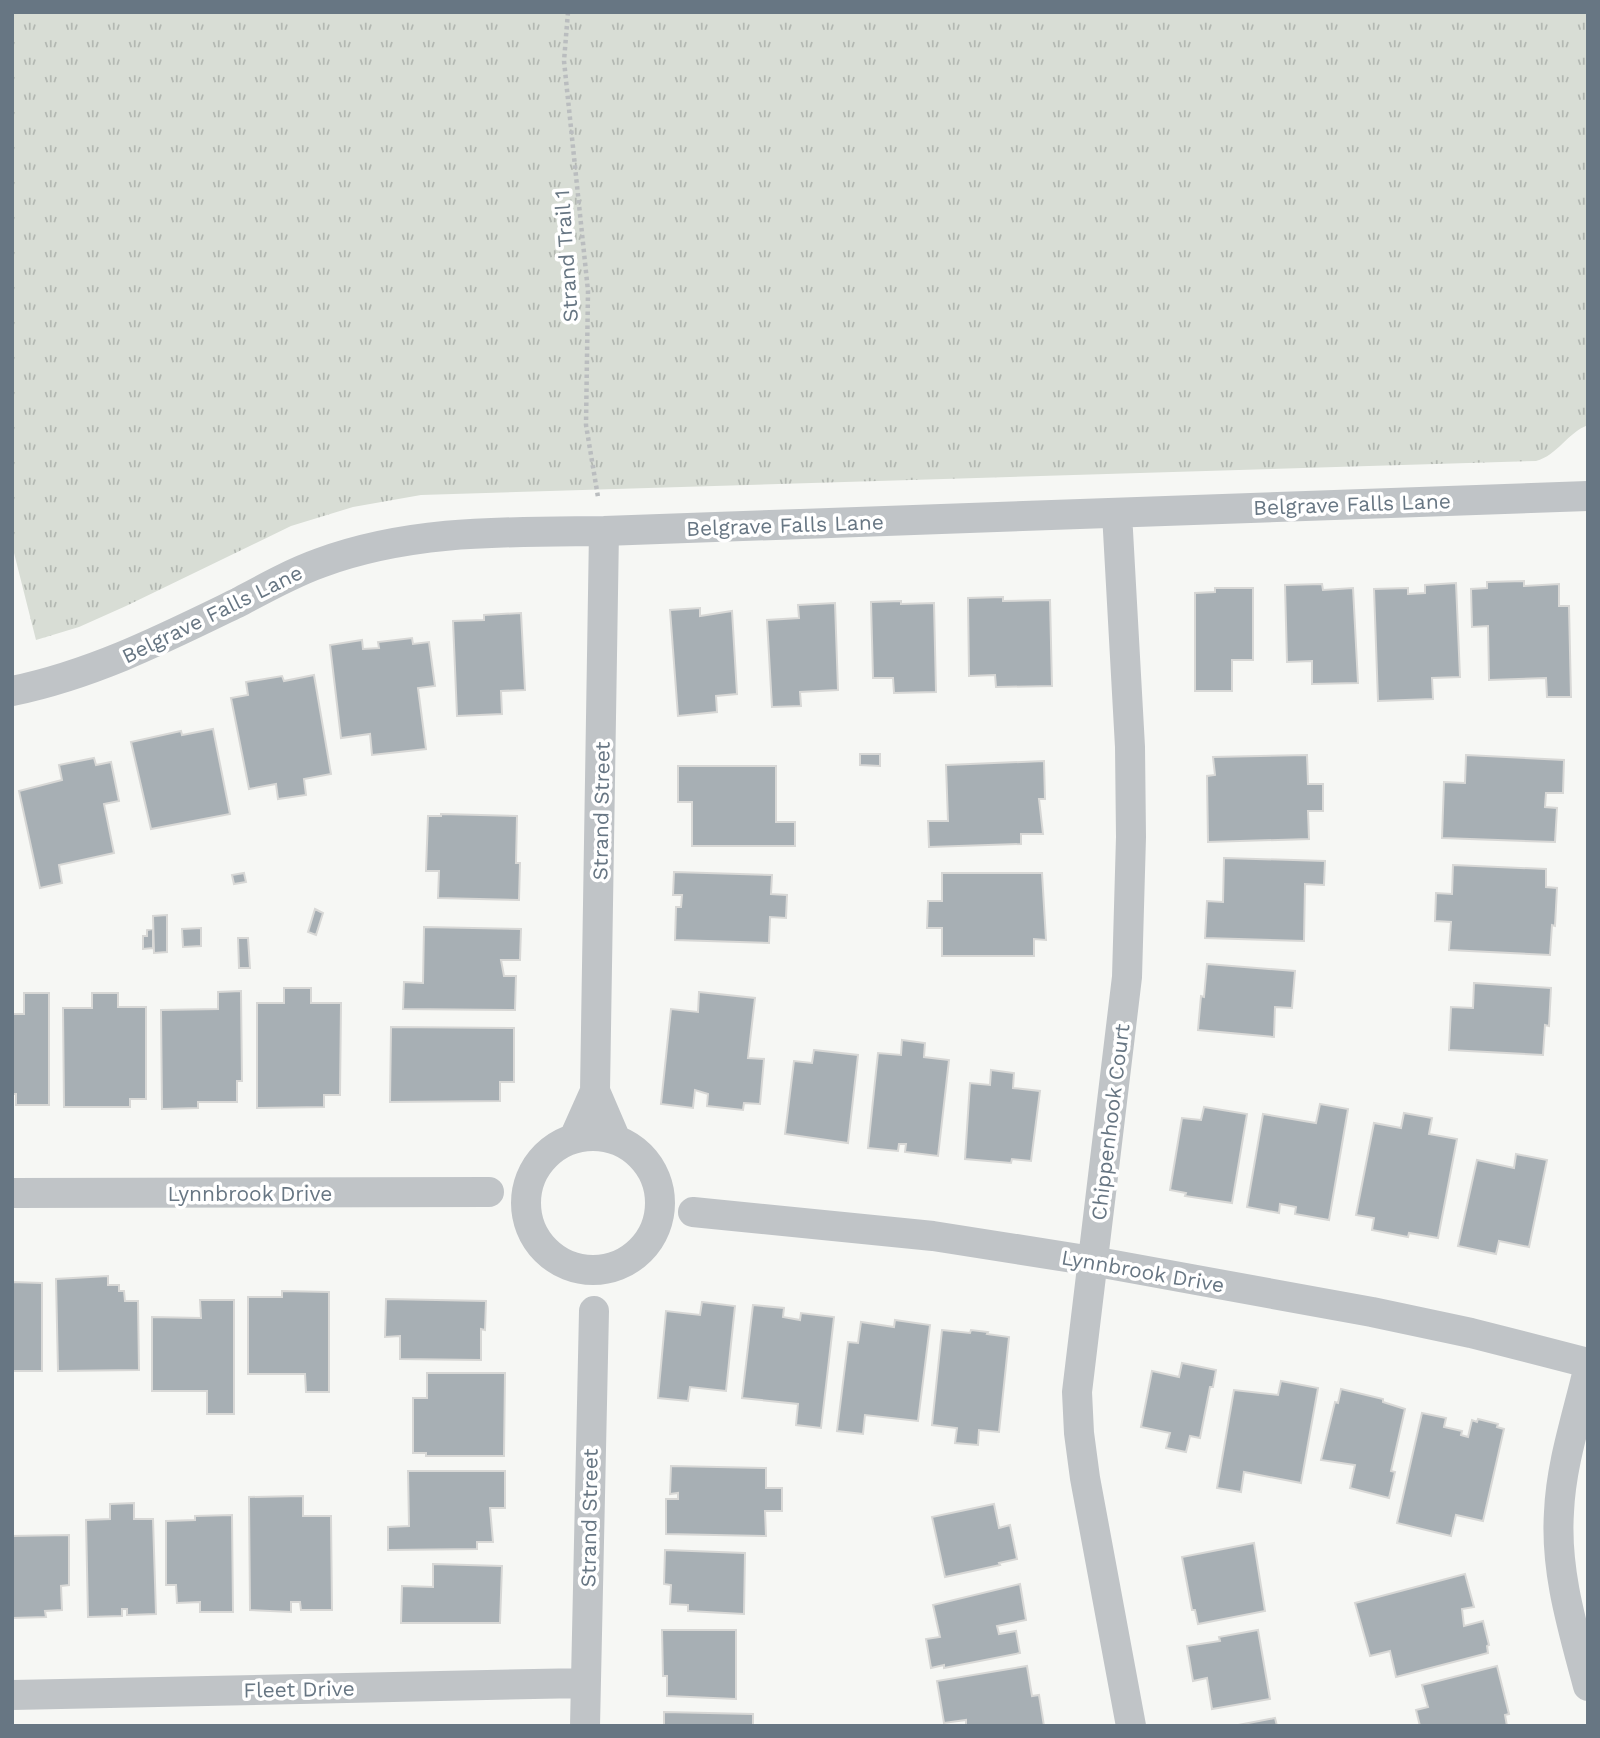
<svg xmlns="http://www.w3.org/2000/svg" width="1600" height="1738" font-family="'Work Sans',sans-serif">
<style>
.park{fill:url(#park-tufts)}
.building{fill:#a7afb4;stroke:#d8d8d6;stroke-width:2}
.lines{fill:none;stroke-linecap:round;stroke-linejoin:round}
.path{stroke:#babdbf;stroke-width:4.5;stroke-dasharray:3.5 3.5;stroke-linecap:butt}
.minor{stroke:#c0c4c7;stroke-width:30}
.labels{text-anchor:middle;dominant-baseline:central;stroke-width:7;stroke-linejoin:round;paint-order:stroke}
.street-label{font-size:21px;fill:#677683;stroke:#fff}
</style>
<defs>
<pattern id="park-tufts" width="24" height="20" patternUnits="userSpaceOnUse" patternTransform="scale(1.75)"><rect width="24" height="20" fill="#d8ddd5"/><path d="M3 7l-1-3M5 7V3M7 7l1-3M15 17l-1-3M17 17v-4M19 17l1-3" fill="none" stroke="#b3b8b2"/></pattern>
</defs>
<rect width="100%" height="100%" fill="#f6f7f4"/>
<path class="park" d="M12,12h1576v413c-21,8 -30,30 -52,36l-1115,34 -68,12 -62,19 -165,80 -47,21 -43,13 -24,-95z"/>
<path class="building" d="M1524,581v5l35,-2v22h10l2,91h-24l-1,-19 -57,2 -1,-54 -16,1 -1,-38 16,-1v-6z
M1456,583l4,94 -28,1 1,21 -55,2 -4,-112 34,-1v6l17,-1v-8z
M1322,584l1,6 30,-2 5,95 -46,1v-23l-25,1 -2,-77z
M1215,588h38v72h-21v31h-37v-98l20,-1z
M1003,597v4l47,-1 2,86 -56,1 -1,-12 -26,1 -1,-78z
M901,601v3l33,-1 2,89 -42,1 -1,-15h-20l-2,-76z
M835,603l3,87 -38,2 1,14 -29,1 -5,-87 32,-2 -1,-13z
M700,608v8l32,-5 5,83 -21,2 1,16 -39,4 -8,-106z
M521,613l4,77 -24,1 1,23 -45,2 -4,-95 31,-1v-5z
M412,638l1,6 16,-2 6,44 -17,2 8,61 -54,6 -2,-21 -29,4 -11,-93 32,-5 1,9 16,-1 -1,-6z
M314,675l17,99 -27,5 2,16 -28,4 -2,-15 -27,5 -18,-91 17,-3 -2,-13 36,-6 2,5z
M213,729l17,85 -79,15 -20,-87 50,-11 1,4z
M860,754h20v12l-20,-1z
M1307,755l1,29h15v27h-15l1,28 -101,3 -1,-66 8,-1 -2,-18z
M1466,755l98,5 -1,33h-17l-1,14 12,1 -2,34 -113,-4 2,-56 21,1z
M94,758l2,7 15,-3 8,39 -15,3 10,49 -55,12 3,18 -22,5 -21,-97 43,-11 -3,-15z
M1044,761l1,38h-6l4,35h-22v10l-92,3 -1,-26h20l-2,-56z
M678,766h98v56h19v24h-103v-44h-14z
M441,814l76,2 -1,47h4l-1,37 -81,-2 1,-27h-13l2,-55h13z
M1224,858l101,3 -1,24 -19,-1 -1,57 -99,-3 2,-37 16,1z
M1453,865l93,4v18l11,1 -2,38 -3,-1 -2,30 -101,-5 2,-28 -16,-1 1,-28 16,1z
M674,872l98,3 -1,19 16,1 -1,23 -16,-1 -1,26 -94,-3 1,-33h5l1,-12h-9z
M244,873l2,9 -12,2 -2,-9z
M942,873h100l4,67 -12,-1v17h-92v-28h-15l1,-27h14z
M315,909l8,4 -7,22 -8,-3z
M167,915v37l-13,1 -1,-37z
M424,927l97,2 -1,31h-19l3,16h12l-1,34 -112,-1 1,-27 19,1z
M201,928v18l-18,1 -1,-18z
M153,929v19l-10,1v-13h4v-6z
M238,938h10l2,30h-11z
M1207,964l88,7 -3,37 -17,-1 -1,30 -76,-7 3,-34 3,1z
M1474,983l77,5 -2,38 -4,-1 -2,30 -94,-5 2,-43 22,1z
M284,988h27v15h30l-1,92h-16v12l-67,1v-105h27z
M241,991l1,90h-5v21h-39v6l-36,1 -1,-99 57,-1v-17z
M699,992l56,6 -7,60 16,1 -4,45 -16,-1 -1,7 -36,-4 1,-12 -13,-4 -2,18 -32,-4 10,-95 27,3z
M24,993h25v112h-33v-11h-4v-80h12z
M92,993h26v14h28v92h-16v8h-66l-1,-99h29z
M391,1027l123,1v54h-14v19l-110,1z
M902,1040l23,3 -1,14 25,3 -11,96 -33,-4 1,-8h-7l-1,7 -30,-3 10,-95 23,2z
M814,1050l44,5 -10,88 -63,-9 9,-73 18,2z
M991,1070l23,3 -1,15 27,3 -9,70 -19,-2 -1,4 -46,-4 5,-76 20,2z
M1320,1104l28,5 -19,111 -34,-6 1,-7 -16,-3 -1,9 -32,-6 16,-93 53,9z
M1204,1107l43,7 -15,89 -47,-7 1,-3 -16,-3 12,-72 19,2z
M1404,1113l28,5 -3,16 28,5 -19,99 -29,-5 -1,4 -36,-7 2,-12 -18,-3 18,-92 27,5z
M1516,1154l31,6 -18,87 -30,-6 -3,13 -38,-8 19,-86 37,8z
M108,1276v9h11v6h5l1,10h13l1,69 -81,1 -2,-92z
M12,1282l30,1v88h-30z
M282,1291l47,1v100h-23l-1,-18h-57v-77h34z
M386,1299l100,2 -1,29 -4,-1v31l-81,-1v-23l-15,1z
M200,1300h34v114h-27v-23h-55v-74l49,1z
M702,1302l33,4 -9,85 -36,-4 -2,14 -30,-3 8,-87 34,4z
M753,1305l31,3 -1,9 17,3 1,-7 33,4 -13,111 -25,-3 2,-21 -56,-6z
M895,1320l35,5 -12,96 -53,-6 -2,19 -26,-3 11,-89 10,1 3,-21 33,5z
M942,1330l28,3 1,-3 17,2 -1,2 22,3 -10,95 -20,-2 -1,15 -23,-2 2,-15 -25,-3z
M1182,1363l34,7 -3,17h-3l-10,51 -10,-2 -4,16 -20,-4 4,-15 -29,-6 11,-56 27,6z
M427,1373h78l-1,83h-78v-3h-13v-55h14z
M1281,1381l37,7 -17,95 -57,-11 -3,20 -24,-4 17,-98 44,5z
M1341,1389l42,10v3l22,7 -14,62 4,1 -6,26 -39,-10 5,-23 -34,-5 14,-58 3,1z
M1422,1413l24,5 -2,9 18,4 -1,4 7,2 4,-17 5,2 1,-3 20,5 -1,3 7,2 -21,92 -27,-6 -5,21 -54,-13z
M671,1466l95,2v20h16v23h-17l1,25 -100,-2v-35h12v-6l-8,1z
M408,1471h97v37h-15l3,34h-16v7l-89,1v-23l21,-1z
M303,1496v20h28l1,94h-31l-1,-8h-9v10l-41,-2 -1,-113z
M134,1503v16h19l3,95 -29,1v-6h-5v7l-34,1 -2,-97 24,-1v-15z
M994,1504l5,24 11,-3 7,34 -18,4 1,2 -55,12 -13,-60z
M232,1515l1,97h-33v-10l-23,1 -1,-18h-10v-64l29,-1v-4z
M69,1535v50l-8,1 1,24 -17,1 1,6 -34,1v-82z
M1254,1543l11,68 -67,13 -3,-14h-3l-10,-53z
M665,1550l80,3 -1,61 -56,-3v-6l-18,-1 1,-19 -7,-1z
M433,1564l69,2 -2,57h-99l1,-37 31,1z
M1465,1574l9,33 -12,2 2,17 19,-5 6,24 -2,1 1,7 -92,24 -6,-26 -20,5 -15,-53z
M1020,1584l6,36 -29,6 2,8 17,-3 4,22 -76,15v-3l-13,3 -5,-29 14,-2 -7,-32z
M662,1630h74v69l-69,-3v-20h-4z
M1258,1630l12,69 -58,10 -5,-31 -14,3 -6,-35 33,-5 -1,-4z
M1027,1666l5,30 7,-1 5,31h-78v-6l-22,3 -7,-42z
M1497,1666l12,48 -4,1 2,11h-87l-4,-16 12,-3 -6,-22z
M664,1712l89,2v12h-89z
M1275,1718l2,8h-44z"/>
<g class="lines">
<path class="path" d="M568,12l-4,49 24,230 -2,134 12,72"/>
<path class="minor" d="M1117,513l13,234 1,90 -4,140 -50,415 2,41 6,45 46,248
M12,691c82,-17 153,-53 227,-89 26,-14 53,-29 81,-39 92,-34 188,-31 284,-32l984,-35
M595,1091l9,-560
M526 1203a67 67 0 1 1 134 0a67 67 0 1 1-134 0Z
M574,1138l21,-47 21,49
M12,1193l477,-1
M693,1212l240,24 159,25 280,51 99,21 117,30
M1588,1370c-11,47 -27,94 -29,142 -4,60 14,117 29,174
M12,1695l573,-12
M585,1726l9,-415"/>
</g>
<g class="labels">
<g class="street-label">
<text transform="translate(566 256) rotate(-94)">Strand Trail 1</text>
<text transform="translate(1352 504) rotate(-2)">Belgrave Falls Lane</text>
<text transform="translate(785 525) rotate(-2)">Belgrave Falls Lane</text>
<text transform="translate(212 614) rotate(-26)">Belgrave Falls Lane</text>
<text transform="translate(601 811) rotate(-89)">Strand Street</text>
<text transform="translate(1110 1122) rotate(-83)">Chippenhook Court</text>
<text x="250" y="1193">Lynnbrook Drive</text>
<text transform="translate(1143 1271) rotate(10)">Lynnbrook Drive</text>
<text transform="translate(589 1518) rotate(-89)">Strand Street</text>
<text transform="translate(299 1689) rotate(-1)">Fleet Drive</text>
</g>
</g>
<rect width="1600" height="1738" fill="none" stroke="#677683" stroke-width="28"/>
</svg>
